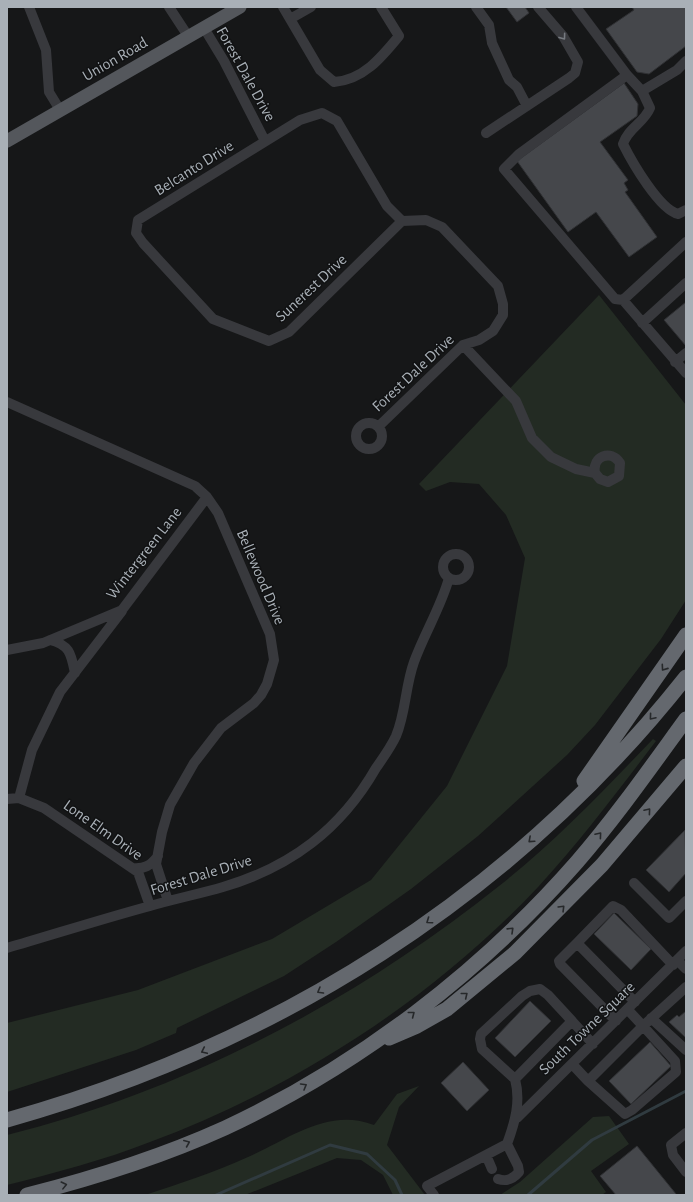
<svg xmlns="http://www.w3.org/2000/svg" width="693" height="1202" font-family="'Alegreya Sans',sans-serif">
<style>
.green{fill:#232b23}
.lines{fill:none;stroke-linecap:round;stroke-linejoin:round}
.stream{stroke:#303b40;stroke-width:3}
.building{fill:#45474b;stroke:#303134}
.minor{stroke:#38393d;stroke-width:10}
.major{stroke:#54575c;stroke-width:13}
.highway{stroke:#64686e;stroke-width:15}
.oneway{stroke:#767a80}
.oneway2{stroke:#26282a}
.labels{text-anchor:middle;dominant-baseline:central;stroke-width:3;stroke-linejoin:round;paint-order:stroke}
.street-label{font-size:16px;fill:#a9b0b7;stroke:#111213}
</style>
<rect width="100%" height="100%" fill="#161718"/>
<path class="green" d="M599,295l87,110v195l-25,39 -66,86 -28,30 -89,81 -67,53 -75,53 -52,34 -107,52 -1,5 -40,17 -129,42v-69l131,-33 134,-51 99,-59 76,-94 60,-120 18,-108 -19,-43 -27,-31 -29,-2 -24,9 -7,-7z
M653,739l3,2c-38,50 -75,99 -117,145 -106,113 -244,202 -389,256 -46,18 -95,31 -143,43v-50c180,-45 348,-134 492,-249 56,-44 105,-96 154,-147z
M419,1086l-20,21 -12,38 38,50h-32l-10,-20 -22,-15 -24,-2 -92,37h-100c34,-11 70,-23 103,-38 41,-18 80,-50 126,-32l23,-31z
M609,1116l20,28 -38,27 15,21 -4,3h-102l20,-13 73,-65z"/>
<g class="lines">
<path class="stream" d="M216,1195l114,-50 37,9 28,26 7,15
M528,1195l64,-55 94,-49"/>
</g>
<path class="building" d="M506,7h19l4,6 -12,9z
M632,7h54v39l-37,28 -12,-2 -31,-43 28,-19z
M624,83l14,21 -1,12 -37,26 28,38 -4,3 4,7 -3,2 32,45 -28,20 -33,-45 -28,20 -51,-71z
M686,302v44l-22,-26z
M685,830l1,43 -17,19 -23,-22z
M614,913l37,36 -20,21 -37,-36z
M530,1001l21,20 -36,36 -20,-19z
M686,1011v27l-17,-16 8,-7 2,2z
M650,1042l21,24 -40,38 -22,-23z
M463,1062l26,28 -22,21 -26,-28z
M637,1146l39,48 -1,1h-59l-16,-19z"/>
<g class="lines">
<path class="minor" d="M29,7l17,43 3,42 11,18
M169,7l19,29
M283,7l37,63 14,12c29,-2 47,-24 65,-46l-18,-29
M476,7l13,18 3,18 17,37 8,7 10,19
M576,7l51,68 15,16 35,-21 9,-9
M290,19l21,-12
M204,28l20,33 41,80
M627,75l-108,79 -15,15 111,130 8,1 63,-58
M642,91l8,17c-6,15 -22,20 -27,36 9,18 36,65 55,70l8,-4
M486,133l83,-55 6,-5 3,-11 -15,-26 -25,-29
M623,300l63,73
M642,323l44,-40
M463,345l53,56 16,37 19,19 25,12 19,4 5,6 8,3 11,-6 1,-13c-9,-14 -28,-7 -25,10
M675,362l11,-9
M7,402l188,84 12,11 11,16 52,121 4,26 -7,24 -6,11 -7,8 -33,25 -27,35 -24,42 -8,27 -6,32 12,37
M356 436a13 13 0 1 1 26 0a13 13 0 1 1-26 0Z
M379,426l84,-81 16,-5 14,-9 10,-16v-11l-5,-18 -56,-59 -16,-7 -24,1 -15,-15 -50,-85 -15,-8 -22,7 -162,100 -2,13 7,10 70,76 56,22 20,-9 113,-111
M443 567a13 13 0 1 1 26 0a13 13 0 1 1-26 0Z
M50,640c20,5 21,14 25,33
M7,650l36,-7 79,-33 85,-113
M19,798l13,-48 28,-58 62,-81
M7,799l12,-1 25,10 94,64 12,34
M132,868c13,1 18,-2 26,-12
M634,883l35,35 17,-17
M577,943l-18,18 1,3 56,57
M7,948c48,-14 95,-29 143,-42 24,-7 49,-12 73,-19 68,-20 118,-58 153,-119 7,-10 15,-21 20,-32 10,-24 9,-49 18,-74 10,-28 27,-55 35,-84
M678,961l8,8
M635,1002l-58,-59 36,-37 8,4 52,55
M651,1018l35,32
M572,1064l16,17 55,-55 -15,-16
M515,1079l-33,-30 -2,-10 1,-5 41,-38 8,-5 10,-2 8,6 24,26
M588,1081l37,33 7,-4 44,-38 -1,-11 -32,-35 43,-39
M517,1118l169,-167
M686,1133l-15,12 2,10 13,17
M486,1155l6,14
M498,1179c9,3 15,0 21,-7l-1,-6 -11,-22
M434,1195l-7,-9 80,-42c8,-22 14,-42 8,-65l57,-58 21,23"/>
<path class="major" d="M7,141l233,-134"/>
<path class="highway" d="M584,781l102,-146
M389,1038l28,-12 30,-17 68,-56 87,-88 84,-99
M7,1120c269,-75 505,-223 679,-443
M27,1195c67,-17 134,-38 198,-67 133,-62 255,-155 352,-266 39,-45 74,-95 109,-143"/>
</g>
<defs><path id="oneway-chevron" d="M-2-3.5L2.5 0L-2 3.5" fill="none" stroke-width="1.6" stroke-linecap="round" stroke-linejoin="round"/></defs>
<use class="oneway" href="#oneway-chevron" transform="translate(563 37) rotate(54)"/>
<g class="oneway2">
<use href="#oneway-chevron" transform="translate(664 668) rotate(125)"/>
<use href="#oneway-chevron" transform="translate(652 717) rotate(130)"/>
<use href="#oneway-chevron" transform="translate(648 811) rotate(-50)"/>
<use href="#oneway-chevron" transform="translate(599 835) rotate(-50)"/>
<use href="#oneway-chevron" transform="translate(531 840) rotate(138)"/>
<use href="#oneway-chevron" transform="translate(562 908) rotate(-45)"/>
<use href="#oneway-chevron" transform="translate(429 921) rotate(145)"/>
<use href="#oneway-chevron" transform="translate(511 930) rotate(-44)"/>
<use href="#oneway-chevron" transform="translate(320 991) rotate(150)"/>
<use href="#oneway-chevron" transform="translate(465 995) rotate(-39)"/>
<use href="#oneway-chevron" transform="translate(412 1014) rotate(-38)"/>
<use href="#oneway-chevron" transform="translate(204 1051) rotate(155)"/>
<use href="#oneway-chevron" transform="translate(304 1086) rotate(-30)"/>
<use href="#oneway-chevron" transform="translate(187 1143) rotate(-23)"/>
<use href="#oneway-chevron" transform="translate(64 1185) rotate(-14)"/>
</g>
<g class="labels">
<g class="street-label">
<text transform="translate(115 59) rotate(-30)">Union Road</text>
<text transform="translate(246 74) rotate(61)">Forest Dale Drive</text>
<text transform="translate(194 168) rotate(-32)">Belcanto Drive</text>
<text transform="translate(311 288) rotate(-43)">Sunerest Drive</text>
<text transform="translate(413 373) rotate(-43)">Forest Dale Drive</text>
<text transform="translate(144 553) rotate(-52)">Wintergreen Lane</text>
<text transform="translate(261 577) rotate(67)">Bellewood Drive</text>
<text transform="translate(103 830) rotate(35)">Lone Elm Drive</text>
<text transform="translate(201 875) rotate(-17)">Forest Dale Drive</text>
<text transform="translate(587 1028) rotate(-44)">South Towne Square</text>
</g>
</g>
<rect width="693" height="1202" fill="none" stroke="#a9b0b7" stroke-width="16"/>
</svg>
